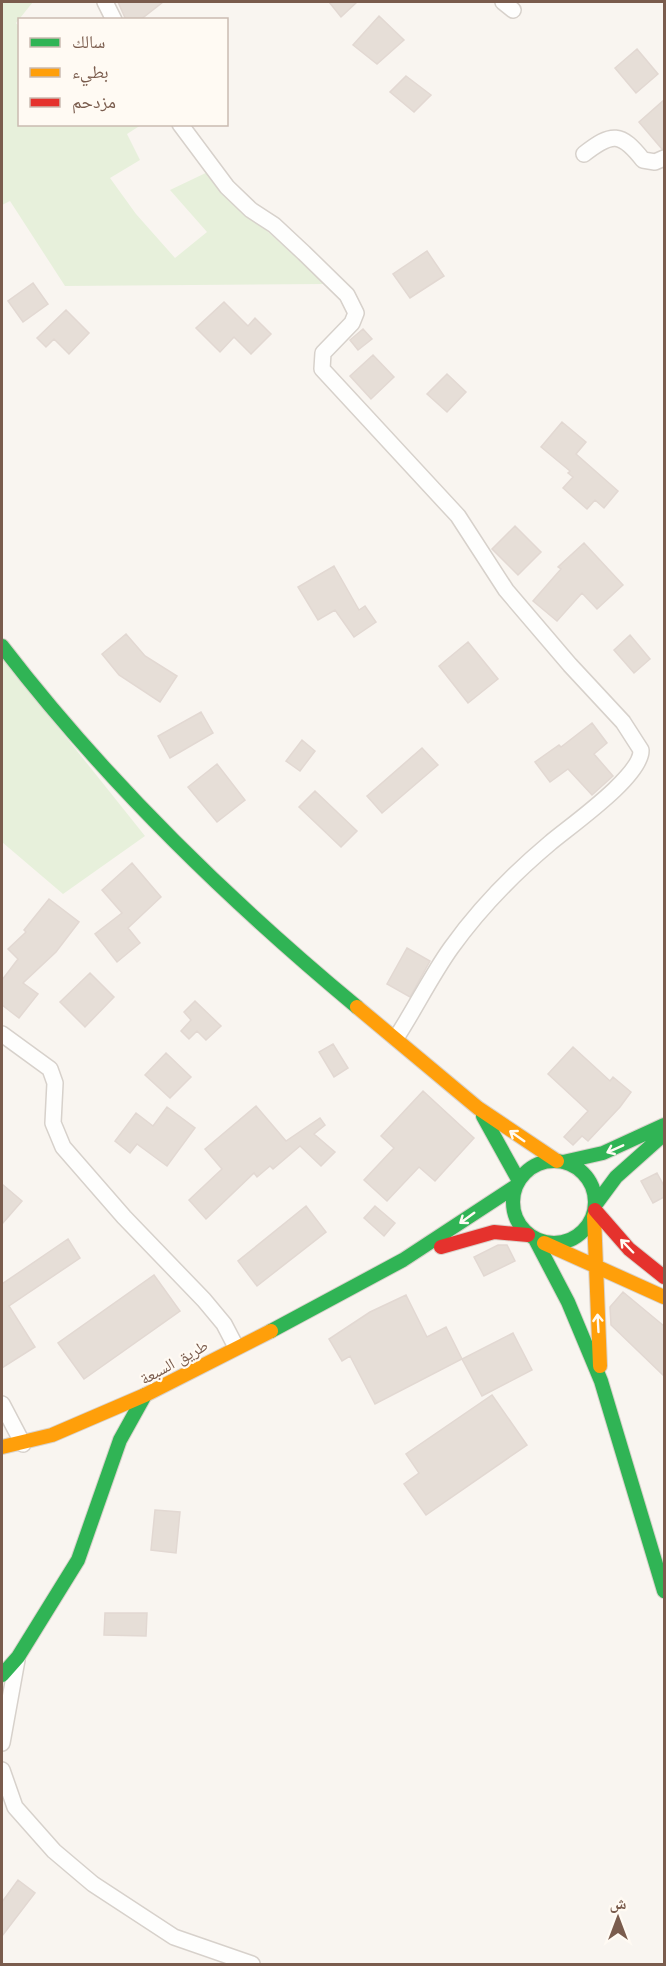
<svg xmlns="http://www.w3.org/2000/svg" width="666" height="1966" font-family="'Work Sans','Noto Naskh Arabic',sans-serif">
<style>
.green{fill:#e7f0db}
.building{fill:#e6ded7;stroke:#e2d8d2;stroke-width:1.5}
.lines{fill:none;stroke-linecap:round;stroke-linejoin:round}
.street-casing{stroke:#d7d1cb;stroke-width:18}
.fast-casing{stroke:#d9d2cb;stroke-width:16}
.slow-casing{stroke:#d9d2cb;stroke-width:16}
.jam-casing{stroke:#d9d2cb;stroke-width:16}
.street{stroke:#fefefd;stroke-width:15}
.fast{stroke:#30b455;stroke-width:14}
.slow{stroke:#ff9f0a;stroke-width:14}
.jam{stroke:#e5322d;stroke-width:14}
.oneway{stroke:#fffaf3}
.labels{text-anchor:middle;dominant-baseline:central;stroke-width:4.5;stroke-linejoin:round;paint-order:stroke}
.street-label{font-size:16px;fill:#7a5c4d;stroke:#fffaf3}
</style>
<rect width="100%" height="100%" fill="#f9f5f0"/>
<path class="green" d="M2,2h31l-17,21 4,5v96l121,1 -14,9 13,26 -30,18 26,36 39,44 32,-26 -37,-42 44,-21 42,52 70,63 -261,2 -55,-85 -8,4z
M2,657l143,179 -82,58 -61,-52z"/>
<path class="building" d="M118,2h45l-23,18h-14z
M329,2h28l-16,15z
M379,16l25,24 -27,24 -24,-19z
M637,49l21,25 -22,19 -21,-25z
M406,76l25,19 -17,17 -24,-20z
M664,100v48l-2,1 -23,-27z
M427,251l17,25 -34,22 -17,-24z
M33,283l15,21 -25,18 -15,-21z
M224,302l24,24 7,-8 16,16 -20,20 -17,-17 -14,15 -24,-24z
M66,310l23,23 -20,21 -15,-15 -8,8 -9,-9z
M363,329l9,10 -14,11 -8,-10z
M373,355l21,22 -23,22 -21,-23z
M447,374l19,18 -19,20 -20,-18z
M562,422l24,20 -10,12 42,37 -14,17 -9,-8 -8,9 -24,-21 10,-11 -5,-4 2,-2 -29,-24z
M515,526l26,26 -23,23 -26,-26z
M584,543l39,42 -26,24 -15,-16 -25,28 -24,-20 28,-32 -3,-2z
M334,566l25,44 6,-4 11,16 -22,15 -19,-27 -17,10 -20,-33z
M126,634l19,22 32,20 -17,26 -41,-27 -17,-21z
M630,635l20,24 -16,14 -20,-23z
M468,642l30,37 -30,24 -29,-37z
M201,712l12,21 -43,25 -12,-22z
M592,723l15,20 -13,11 19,22 -21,19 -24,-26 -18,13 -15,-20 24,-17 2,2z
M302,740l13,11 -15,20 -14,-10z
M422,748l16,17 -56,48 -15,-17z
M217,764l28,36 -28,22 -29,-35z
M315,791l42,40 -16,16 -42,-40z
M132,863l29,34 -33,31 12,15 -23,19 -22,-28 27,-21 -20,-23z
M49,899l30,23 -23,30 -33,31 15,11 -19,24 -17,-13v-25l16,-21 -10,-10 18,-17 -2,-2z
M407,948l23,13 -20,36 -23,-13z
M90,973l24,24 -29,30 -25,-25z
M195,1001l26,25 -15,14 -9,-9 -8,8 -8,-8 10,-11 -7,-8z
M333,1044l15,24 -14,9 -15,-25z
M573,1047l37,34 3,-4 18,15 -11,15 -32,34 -6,-5 -9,9 -9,-8 24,-26 -40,-37z
M166,1053l25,24 -21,21 -25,-23z
M423,1091l51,47 -39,43 -16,-14 -32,34 -23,-21 30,-32 -13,-12z
M256,1106l30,35 34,-23 5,7 -11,9 21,18 -14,14 -21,-20 -27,23 -3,-3 -13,11 -3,-4 -48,46 -17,-19 33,-31 -17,-20z
M167,1107l28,21 -28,38 -30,-22 -7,9 -15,-12 21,-28 17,13z
M657,1173l7,13v11l-11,6 -12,-22z
M2,1184l20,17 -20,23z
M306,1206l20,26 -69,54 -19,-25z
M375,1206l20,17 -11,13 -20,-18z
M68,1239l12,19 -71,48 26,41 -33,21v-84z
M498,1245h9l8,16 -31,15 -10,-19z
M154,1275l26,36 -96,68 -26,-36z
M623,1292l41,34v50l-53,-51 -1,-18z
M406,1295l21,42 19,-10 16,32 -87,45 -25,-48 -8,5 -13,-22 41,-27z
M513,1333l19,37 -50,26 -20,-37z
M492,1395l35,50 -101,70 -22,-31 15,-11 -13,-19z
M155,1510l25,2 -4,41 -25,-3z
M105,1613h42l-1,23 -42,-1z
M18,1880l17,13 -33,43v-34z"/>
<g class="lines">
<g class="street-casing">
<path id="street" d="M105,2l9,18
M503,2l10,8
M180,124l47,63 24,23 23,15 30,28 43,42 9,18 -4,10 -29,30 -1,16 136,147 48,74 64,75 53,57 18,28c1,26 -71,76 -91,93 -37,31 -71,66 -99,105 -20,28 -36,61 -55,90
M584,154c28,-22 37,-22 59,6l12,2 9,-4
M2,1034l48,35 5,14 -2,40 10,24 61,70 80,83 20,24 12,23
M2,1404l21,40
M2,1743l15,-83
M2,1770l13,37 39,44 39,33 81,53 78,27"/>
</g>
<g class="fast-casing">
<path id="fast" d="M2,646c103,134 225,253 355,361
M483,1116l36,65
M513 1202a41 41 0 1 1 82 0a41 41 0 1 1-82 0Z
M563,1162l40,-9 61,-28
M596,1204l20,-27 46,-41
M535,1239l33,63 33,79 63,210
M271,1331l132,-71 113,-74
M2,1675l16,-18 60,-97 42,-120 25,-45"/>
</g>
<g class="slow-casing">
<path id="slow" d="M357,1007l121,101 79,53
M594,1216l6,150
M544,1243l120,54
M2,1447l50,-12 93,-40 126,-64"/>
</g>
<g class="jam-casing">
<path id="jam" d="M595,1210l34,39 35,28
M441,1247l53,-15 34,3"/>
</g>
<use href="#street" class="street"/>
<use href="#fast" class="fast"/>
<use href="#slow" class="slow"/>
<use href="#jam" class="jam"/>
</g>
<defs><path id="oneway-shaft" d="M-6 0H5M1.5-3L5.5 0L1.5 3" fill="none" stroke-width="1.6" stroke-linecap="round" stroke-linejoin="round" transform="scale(1.5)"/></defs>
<g class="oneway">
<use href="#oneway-shaft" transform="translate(517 1136) rotate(-145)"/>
<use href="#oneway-shaft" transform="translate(615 1149) rotate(156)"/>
<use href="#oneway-shaft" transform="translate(467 1218) rotate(144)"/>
<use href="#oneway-shaft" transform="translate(627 1246) rotate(-134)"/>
<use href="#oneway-shaft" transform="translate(598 1323) rotate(-93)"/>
</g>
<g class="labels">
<g class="street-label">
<text transform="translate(174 1362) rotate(-29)">طريق السبعة</text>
</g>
</g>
<rect width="666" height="1966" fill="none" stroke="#7a5c4d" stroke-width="6"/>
<rect x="18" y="18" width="210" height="108" fill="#fffaf3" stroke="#cabbb1" stroke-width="1.5"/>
<rect x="30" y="38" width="30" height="9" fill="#30b455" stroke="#cabbb1" stroke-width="1.5"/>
<text x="72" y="48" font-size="18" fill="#7a5c4d">سالك</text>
<rect x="30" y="68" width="30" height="9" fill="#ff9f0a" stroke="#cabbb1" stroke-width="1.5"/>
<text x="72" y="78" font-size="18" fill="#7a5c4d">بطيء</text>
<rect x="30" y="98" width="30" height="9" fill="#e5322d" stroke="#cabbb1" stroke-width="1.5"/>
<text x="72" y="108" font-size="18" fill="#7a5c4d">مزدحم</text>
<g transform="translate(618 1918)" stroke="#fffaf3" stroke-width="4.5" paint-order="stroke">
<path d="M0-4.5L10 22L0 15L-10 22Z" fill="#7a5c4d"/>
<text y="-9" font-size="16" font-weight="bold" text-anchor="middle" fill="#7a5c4d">ش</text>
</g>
</svg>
